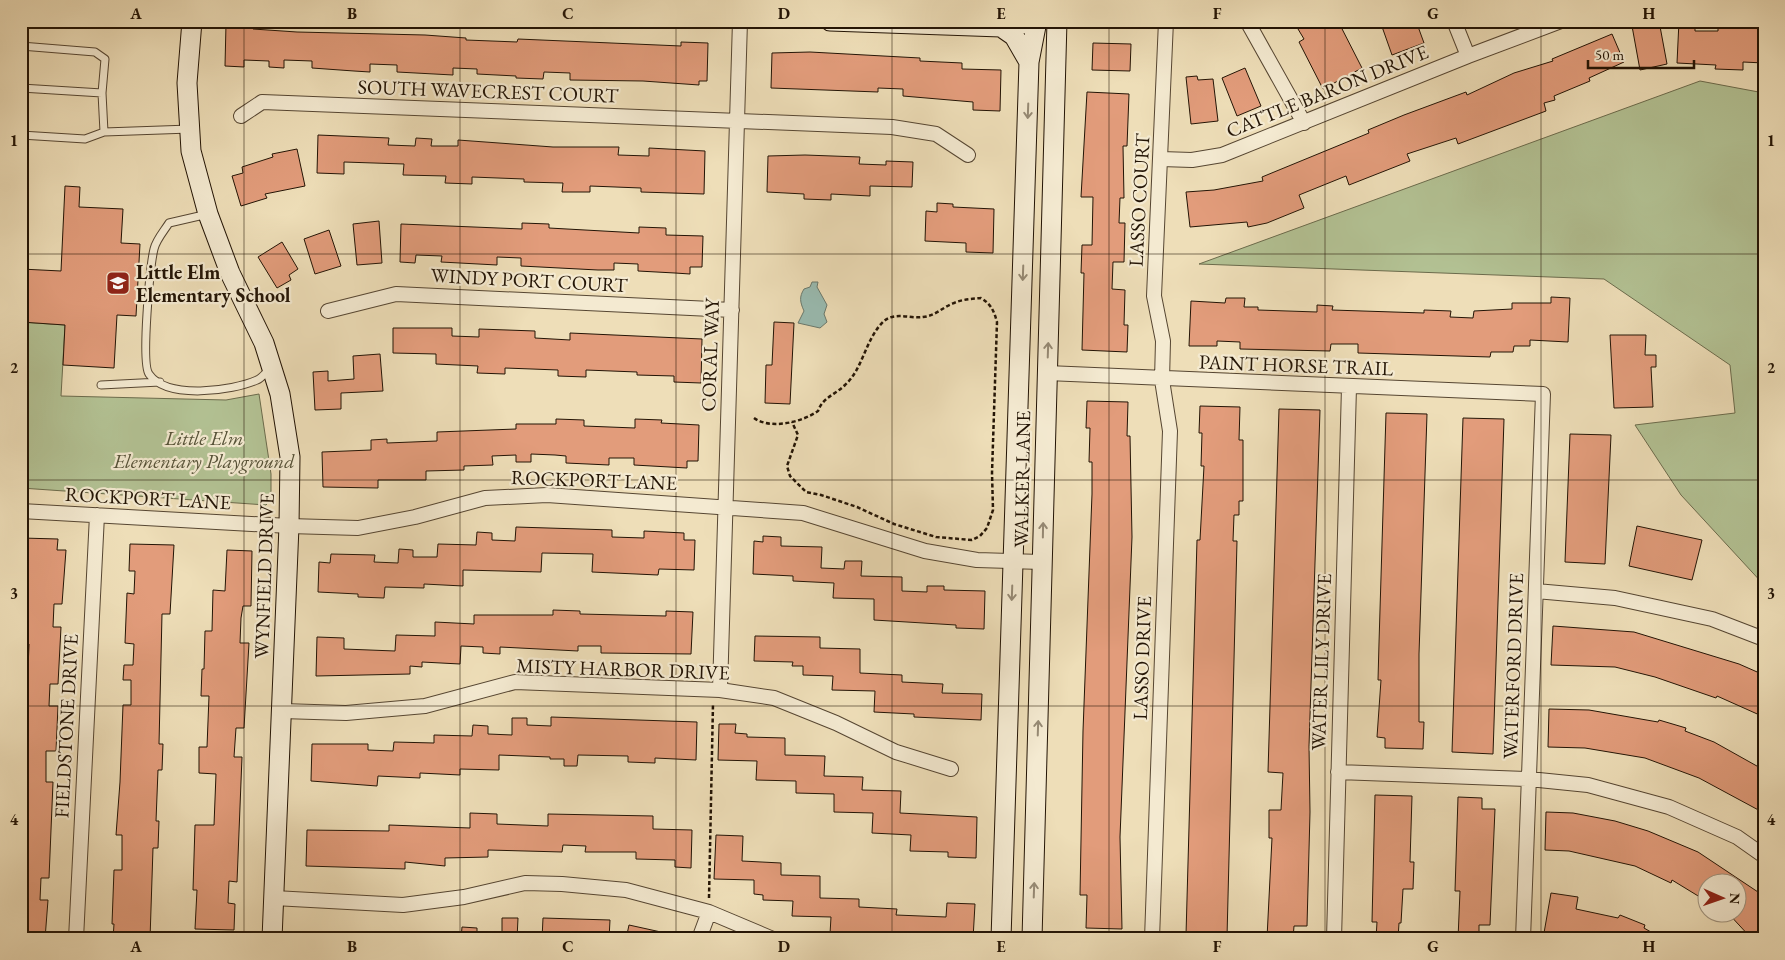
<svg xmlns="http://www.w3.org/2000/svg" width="1785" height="960" font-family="'EB Garamond',serif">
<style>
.green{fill:#b3c294;stroke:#6b6b4c}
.water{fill:#99bcb2;stroke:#6a796d}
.building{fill:#e29c7b;stroke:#231405}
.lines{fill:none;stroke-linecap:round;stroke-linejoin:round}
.lane-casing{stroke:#564632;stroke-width:9}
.street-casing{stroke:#564632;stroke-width:16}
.secondary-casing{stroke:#231405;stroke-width:21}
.path{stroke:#231405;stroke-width:2.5;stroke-dasharray:4 2.5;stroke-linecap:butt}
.lane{stroke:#f4ead1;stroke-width:7}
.street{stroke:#f4ead1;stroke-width:14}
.secondary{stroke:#f4ead1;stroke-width:19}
.oneway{stroke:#968a75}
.grid{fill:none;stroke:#231405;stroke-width:1;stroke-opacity:0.55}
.labels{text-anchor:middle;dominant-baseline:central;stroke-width:4.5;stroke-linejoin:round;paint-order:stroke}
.street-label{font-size:20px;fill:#231405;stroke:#f4ead1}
.poi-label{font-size:20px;font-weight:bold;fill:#231405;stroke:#f4ead1;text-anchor:start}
.park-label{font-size:20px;font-style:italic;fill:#555137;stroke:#f4ead1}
.neatline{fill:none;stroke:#231405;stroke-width:2}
.grid-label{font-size:16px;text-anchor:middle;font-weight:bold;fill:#231405}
</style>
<rect width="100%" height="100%" fill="#eedeb8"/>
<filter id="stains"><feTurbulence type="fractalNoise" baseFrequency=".004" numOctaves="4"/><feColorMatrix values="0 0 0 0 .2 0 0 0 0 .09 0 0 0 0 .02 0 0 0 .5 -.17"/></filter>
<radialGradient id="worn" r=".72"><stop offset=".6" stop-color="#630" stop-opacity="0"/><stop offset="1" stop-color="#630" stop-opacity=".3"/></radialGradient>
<path class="green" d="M1700,81l64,12v492l-83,-90 -46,-70 100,-12 -5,-48 -126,-86 -405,-15z
M21,322l44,3 -4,71 165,4 33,-6 12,80v26l-5,5 -245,-17z"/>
<path class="water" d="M812,282h6l-1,5 10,18 -3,9 3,8 -7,6 -22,-5 6,-12c-4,-9 -5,-14 0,-22l6,-2z"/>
<path class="building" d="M1312,21h26l24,47 -39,21 -24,-47 5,-3 -6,-10z
M1380,21h36l8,22 -32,12z
M1659,21l8,43 -27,6 -8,-44z
M1679,21h16v10h23v-6l46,3v35l-21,-1v8l-28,-1 1,-4 -39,-2z
M226,24h27v5l44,3 128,3 41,3v2l51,2 1,-3 163,7v-4l27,1 -1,38h-8v4l-56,-4 -73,-1v-7l-26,-1 -1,7 -27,-1v-2l-39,-2v-5l-24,-1v7l-56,-3v-7l-27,-1v8l-16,-1 -42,-3v-7l-28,-1v8l-15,-1v-6l-25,-1v7l-19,-1z
M1612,34l12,28 -35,16 1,3 -36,15 1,4 -11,3 2,8 -88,33 -2,-6 -49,16 3,7 -61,24 -3,-9 -47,19 5,13 -37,15 -19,4 -1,-5 -57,5 -4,-35 28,-2 49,-9 -1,-4 107,-44 -1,-3 36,-15 62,-23 1,3 47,-22 39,-12 -1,-2z
M1093,43l38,1 -1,27 -38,-1z
M810,52l110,6v3l42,2v6l39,1 -1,41 -27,-1v-8l-70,-6v-7l-25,-1v4l-107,-4 1,-35z
M1245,68l16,38 -24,10 -15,-38z
M1197,76l1,4 15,-1 5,42 -27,3 -5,-47z
M1087,92l42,2 -2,52h-4l1,52h-4l-1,25h6l-1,39h-11l-1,27 13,1 -1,35h4l-1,27 -45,-2 2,-77h-3l1,-28h10l1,-48h-12z
M318,135l71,3 -1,7 27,1 1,-8 16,1 -1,7h27v-6l95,7h66l-1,8 31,1v-8l56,3 -1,43 -63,-2v-4l-51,-2v6h-28l1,-9 -39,-1v-3l-52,-2v7l-27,-1 1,-7 -43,-1 1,-11 -60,-2v12l-27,-1z
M297,149l8,37 -40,8 2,4 -26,8 -9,-30 11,-3 -1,-6 31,-10 -1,-3z
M805,155l55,2 -1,7 27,1v-4l27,1 -1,25 -42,-1v10l-39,-2v6l-27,-1v-5l-37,-2 1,-36z
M65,186l15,1 -1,20 44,2 -2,34 19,1 -4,72 -19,-1 -3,53 -51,-3 2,-40 -44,-3v-53l40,2z
M937,203l16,1v3l41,2 -1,44 -27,-1v-9l-41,-2 1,-30 11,1z
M379,221l3,42 -25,2 -4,-41z
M522,223l27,1v4l90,5v-6l27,1v7l37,1 -1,31h-12v7l-15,-1 -37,-2v-7l-24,-1v7h-16l-77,-4v-8l-24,-1v8l-56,-3 1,-6 -26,-1 -1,8 -15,-1 1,-38 121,5z
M329,230l12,36 -26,8 -11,-35z
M282,242l16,27 -9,6 2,5 -14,8 -19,-31z
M1551,297l19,1 -2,44 -38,-2v6h-16l-1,6h-22l-1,5 -132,-4v-9h-27l-1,7 -90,-2v-7l-23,-1v5h-28l2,-45 34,2 1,-5h19l-1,9h14v3l59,2v-7l16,1 -1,4 92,3v-3l27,1 -1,6 23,1 1,-7 38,-2v-6h39z
M774,322l20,1 -4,81 -25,-1 1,-38h6z
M393,328h59v8l27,1v-8l56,2v7l35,2v-7l132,6 -1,44 -27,-1v-6l-37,-1v-3l-51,-2v7l-28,-1v-6l-53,-2v6l-28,-1 1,-7 -42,-2v-10l-43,-1z
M1610,335h36l-1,20h11v12h-5l2,40 -39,1z
M380,354l3,37 -42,2v16l-26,1 -2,-38 15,-1v10l26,-2 -1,-23z
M1087,401l41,1 -1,34h3l2,101 -12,300 2,92 -36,-1 1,-33h-7l3,-164 9,-237v-32h-3l1,-34h-4z
M1200,406l40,1 -1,33h4v61h-4v14h-5l-1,26h4l-10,396 -41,-2 11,-395h3l4,-74h-3l1,-33h-3z
M1279,409l41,1 -11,336 1,66 -3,114h-13l-1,13 -26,-1 5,-100h-3v-28h12l2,-37 -15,-1z
M1386,413l41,1 -8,240v68h5l-1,27 -38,-1v-10l-8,-1 4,-57h-3l1,-37z
M1463,418l41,1 -11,335 -41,-2z
M556,419l28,1v6l51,2v-9l27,1 -1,3 38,2 -1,36h-11v7l-53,-3v-7h-25v7l-43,-2v-7l-11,-1 -24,-1v8h-15v-7l-24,1 1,9 -29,1v4l-38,1v9h-48v8l-55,-1 -1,-35 49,-2v-10l16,-1v4l50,-2v-9l79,-3v-5h40z
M1570,434l41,1 -6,129 -40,-2z
M1637,526l65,14 -10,40 -63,-14z
M516,527l96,3v7l32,1v-7l40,2v7h11l-1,30 -35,-1 -1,6 -66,-3 1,-18 -51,-1 -1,19 -78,-2v16l-39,-2v4l-39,-1 -1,11 -26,-1v-3l-40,-2 1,-30 11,1 1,-9 44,1 -1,7 24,1 1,-14 14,1v7h24l1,-13 38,1 1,-13 15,1v7l23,1z
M763,536l18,1v9l41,1 -1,21 23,1 1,-8h17l-1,15 41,1v14l25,1v-6h17v4l41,1 -1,38 -28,-1v-3l-82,-5v-21l-41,-1 1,-15 -41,-2v-5l-40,-2 1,-33 9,1z
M22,538l36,1 -1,11h9l-4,54h-8l-1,23h8l-3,57h-8l-1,22h9l-2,45h-10v31h7l-4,96h-8l-1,22h8l-3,39h-24v-244h6l2,-51h-8l5,-79 -5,-1z
M130,544l44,1 -4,69h-8l-3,130h4l-1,26h-4l-2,51h3l-1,27h-5l-3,91h-37l1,-15h-2l2,-54h8v-35h-6l4,-53 3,-77h8v-25h-8l1,-15h9l1,-21 -9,-1 2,-50 7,1 1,-23h-6z
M227,550l25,1 -1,55h-8l-2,12 -1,25h9l-5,85h-8l-2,29h8l-5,125 -8,-1 -1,22 7,1 -1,26 -39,-1 2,-39h-4l2,-65h19l2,-51 -17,-1v-26h8l2,-51h-8l1,-27h2l1,-38h7l1,-41 12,1z
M553,610l27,1v3l86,2v-5l27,1 -2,42 -90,-1v-7h-23v5l-78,-4v7l-17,-1v-6l-22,-1 -1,18 -38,-2v5l-12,-1v8l-94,2 1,-39 27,1v11l51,2 1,-16 39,1v-14l39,2v-9h79z
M1553,626l81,6 105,32 25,11v42l-47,-21 -1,2 -61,-21 -40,-10 -64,-2z
M755,636l65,1v11l40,1v24l42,2v7l41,2 -1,9 40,1 -1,26 -67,-3v-3l-40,-2 1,-21 -43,-1 1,-14 -30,-1v-9h-11l1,-4 -39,-1z
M1549,709l40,1 69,12 1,-2 27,8 -1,3 29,11 50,28v43l-65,-35 -54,-20 -60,-10 -37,-1z
M551,717l146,5 -1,38 -41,-2v5l-27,-1v-6l-50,-1 -1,11h-13v-7h-14v-2l-51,-2v15l-39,-1v6l-40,-2v5l-42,-2 -1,10 -66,-5 1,-37h56v6l25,1 1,-9 40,1v-8l38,1 1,-11 15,1v8l24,1v-17h15v7l24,1z
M719,724h17l-1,9 12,1v3l38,1v17l40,1 -1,20 39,1 -1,13 39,1 -1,22 77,4 -1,41 -28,-1v-5l-38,-1 1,-16 -39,-2 1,-20 -39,-1v-18l-38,-1v-12l-40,-1 1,-19 -39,-1z
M1375,795l37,1 -2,66h4l-1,27h-10l-2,34h-2l-1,16h-22l1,-17h-5z
M1458,797l24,1v11h13l-5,116h-11v14h-21l2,-48h-5z
M1546,812l27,1 42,8 33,10 50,21 66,44v39l-4,4h-8l-25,-27h11v-30h-30v20l-36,-22 -1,3 -36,-17 -66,-15 -24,-1z
M470,813l27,1v10l51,2v-12l105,2v13l39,1 -1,38 -16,-1v-7l-39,-1v-7h-51l1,-6 -23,-1 -1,7 -74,-2v7l-43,1v8l-40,-4v7l-99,-3 1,-36 82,1v-6l81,3z
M716,835l27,1 -1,25 39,2v12l39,1v22l39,1v8l38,2 -1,6 50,2 1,-14 28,1 -2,35h-16v-4l-22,-1v5h-55l-11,-1v-2l-39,-2 1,-17 -39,-1 1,-15 -30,-1v-5l-9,-1v-14l-40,-1z
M1551,893l27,4 -2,12 42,9 2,-3 25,10 -1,3 19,11h-84l-35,-6z
M502,918h16l-1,21h-15z
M543,918l67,2 -1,19h-67z
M629,925l41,9 -1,5h-43z
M462,927l15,1v11h-16z"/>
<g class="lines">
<g class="lane-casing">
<path id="lane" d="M21,46l74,6 10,7 -3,34 2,39
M21,88l81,5
M21,135l64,4 19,-7 86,-3
M208,214l-39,9c-5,8 -13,17 -15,26 -4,17 -13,114 -5,125 18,26 83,17 108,6 5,-2 9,-8 14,-12
M101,385l59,-3"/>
</g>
<g class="street-casing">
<path id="street" d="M1247,21l57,102
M1454,21l14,35
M241,116l21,-14 630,25 44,7 32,21
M1161,159l31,1 30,-5 246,-99 93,-35
M328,311l68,-17 336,16
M1047,373l496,21 -20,545
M21,511l268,15 69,2 57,-11 70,-19 62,-3 256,18 122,38 52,9 65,2
M1536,591l79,7 97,21 52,20
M720,690l20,-669
M282,711l64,2 79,-7 90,-24 205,8 54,8 62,25 60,29 55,17
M1338,772l191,7 59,6 81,22 68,30 27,19
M274,898l129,7 61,-8 61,-14 37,1 64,6 83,22 64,27
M76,939l21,-424
M699,939l10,-27
M1152,939l18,-508 -8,-51 1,-39 -9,-45 12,-275
M1334,939l15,-552"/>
</g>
<g class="secondary-casing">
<path id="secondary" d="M192,21l-5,62 4,68 17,63 22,59 34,70 16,51 10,63 -1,69 -17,413
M830,21l171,6 35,-5
M1001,27l13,9 15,26
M1001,939l28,-877 8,-41
M1032,939l25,-918"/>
</g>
<path class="path" d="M754,418c17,12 48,4 64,-7 5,-14 17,-16 27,-26 18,-16 20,-45 38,-63 11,-11 27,-3 40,-5 12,-1 20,-10 31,-14 9,-4 18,-4 27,-5 10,6 13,13 16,24l-5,151 1,37 -6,18 -7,8 -8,4 -36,-3 -42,-13 -37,-17 -36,-12 -15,-3 -16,-16 -3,-10 11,-31 -6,-13
M709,898l4,-194"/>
<use href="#lane" class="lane"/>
<use href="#street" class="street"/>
<use href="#secondary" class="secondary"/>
</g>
<defs><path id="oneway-shaft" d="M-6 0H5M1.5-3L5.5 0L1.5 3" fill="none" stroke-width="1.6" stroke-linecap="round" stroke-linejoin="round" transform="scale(1.25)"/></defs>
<g class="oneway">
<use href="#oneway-shaft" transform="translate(1028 111) rotate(92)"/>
<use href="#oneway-shaft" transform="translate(1023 273) rotate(92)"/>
<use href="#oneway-shaft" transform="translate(1048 350) rotate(-88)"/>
<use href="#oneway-shaft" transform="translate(1043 530) rotate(-89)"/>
<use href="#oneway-shaft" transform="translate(1012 593) rotate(92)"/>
<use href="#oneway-shaft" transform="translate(1038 728) rotate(-88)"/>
<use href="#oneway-shaft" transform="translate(1034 890) rotate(-88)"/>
</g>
<path class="grid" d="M244,21v918M460,21v918M676,21v918M892,21v918M1109,21v918M1325,21v918M1541,21v918M21,254h1743M21,480h1743M21,706h1743"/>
<defs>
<g id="school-square" transform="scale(1.25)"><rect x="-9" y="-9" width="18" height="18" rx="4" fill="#8f2418" stroke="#f4ead1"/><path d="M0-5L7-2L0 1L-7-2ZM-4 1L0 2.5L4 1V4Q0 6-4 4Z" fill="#fff"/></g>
</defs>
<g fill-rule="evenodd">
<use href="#school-square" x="118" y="283"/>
</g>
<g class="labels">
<g class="street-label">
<text transform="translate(488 91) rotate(2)">SOUTH WAVECREST COURT</text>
<text transform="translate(1327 91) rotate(-22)">CATTLE BARON DRIVE</text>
<text transform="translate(1139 200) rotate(-87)">LASSO COURT</text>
<text transform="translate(529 280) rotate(3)">WINDY PORT COURT</text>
<text transform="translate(710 355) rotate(-88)">CORAL WAY</text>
<text transform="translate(1296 365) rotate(2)">PAINT HORSE TRAIL</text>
<text transform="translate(1022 479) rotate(-89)">WALKER LANE</text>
<text transform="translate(594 480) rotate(2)">ROCKPORT LANE</text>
<text transform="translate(148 498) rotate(3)">ROCKPORT LANE</text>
<text transform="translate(264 576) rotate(-88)">WYNFIELD DRIVE</text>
<text transform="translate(1142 658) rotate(-88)">LASSO DRIVE</text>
<text transform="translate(1321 662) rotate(-88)">WATER LILY DRIVE</text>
<text transform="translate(1513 666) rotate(-88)">WATERFORD DRIVE</text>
<text transform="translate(623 669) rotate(2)">MISTY HARBOR DRIVE</text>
<text transform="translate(66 726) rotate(-87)">FIELDSTONE DRIVE</text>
</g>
<g class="poi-label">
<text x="136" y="272">Little Elm<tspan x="136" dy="23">Elementary School</tspan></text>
</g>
<g class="park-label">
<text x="204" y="438">Little Elm<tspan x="204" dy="23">Elementary Playground</tspan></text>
</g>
</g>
<rect width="1785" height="960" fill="none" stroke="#eedeb8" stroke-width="55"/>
<g transform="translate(1722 898) rotate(92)"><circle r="24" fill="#f4ead1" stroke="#a0947f"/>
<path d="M0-4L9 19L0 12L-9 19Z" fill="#8f2418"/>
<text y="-8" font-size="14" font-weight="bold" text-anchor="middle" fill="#231405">N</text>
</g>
<path d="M1588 60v8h106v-8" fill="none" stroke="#231405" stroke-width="2.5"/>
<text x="1595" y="60" font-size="15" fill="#231405" stroke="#f4ead1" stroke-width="4" paint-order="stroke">50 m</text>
<rect x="28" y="28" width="1730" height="904" class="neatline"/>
<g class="grid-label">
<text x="136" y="19">A</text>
<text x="352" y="19">B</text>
<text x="568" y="19">C</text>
<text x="784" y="19">D</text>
<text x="1001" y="19">E</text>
<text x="1217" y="19">F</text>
<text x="1433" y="19">G</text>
<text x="1649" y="19">H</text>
<text x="14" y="146">1</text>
<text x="1771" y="146">1</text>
<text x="14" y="373">2</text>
<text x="1771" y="373">2</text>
<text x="14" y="599">3</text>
<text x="1771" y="599">3</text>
<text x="14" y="825">4</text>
<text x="1771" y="825">4</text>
<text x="136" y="952">A</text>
<text x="352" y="952">B</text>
<text x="568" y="952">C</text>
<text x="784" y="952">D</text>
<text x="1001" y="952">E</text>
<text x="1217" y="952">F</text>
<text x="1433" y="952">G</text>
<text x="1649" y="952">H</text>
</g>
<rect width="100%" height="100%" filter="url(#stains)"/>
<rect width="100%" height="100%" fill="url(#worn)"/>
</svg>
